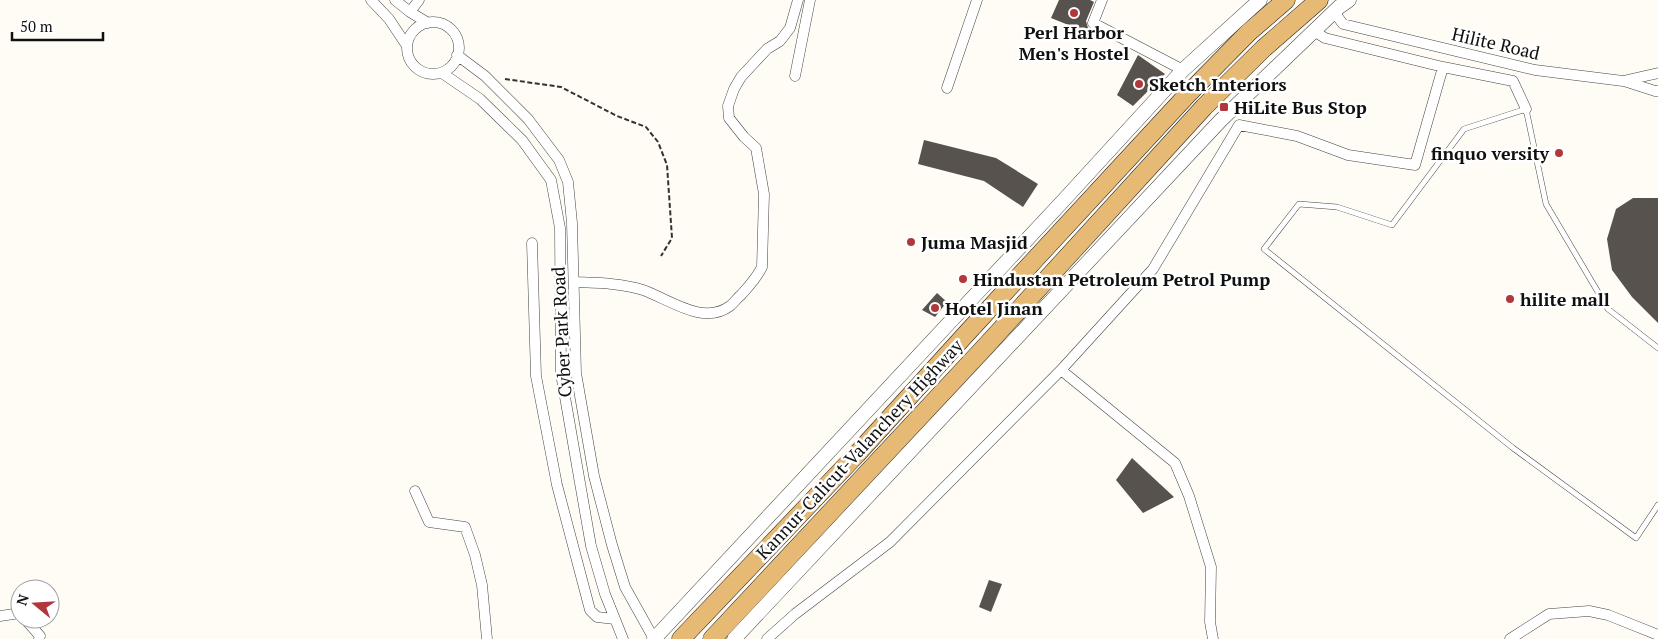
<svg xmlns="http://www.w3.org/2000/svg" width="1658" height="639" font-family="'PT Serif',serif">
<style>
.building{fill:#58524e}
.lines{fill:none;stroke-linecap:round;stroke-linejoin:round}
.service-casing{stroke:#434343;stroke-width:6}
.minor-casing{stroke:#434343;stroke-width:11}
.tertiary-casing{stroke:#434343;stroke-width:15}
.trunk-casing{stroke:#212121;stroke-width:19}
.path{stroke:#323232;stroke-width:2;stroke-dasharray:5 2.5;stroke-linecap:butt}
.service{stroke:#fff;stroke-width:5}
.minor{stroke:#fff;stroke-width:10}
.tertiary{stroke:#fff;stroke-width:14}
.trunk{stroke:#e6ba74;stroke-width:18}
.poi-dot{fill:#b0383d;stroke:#fff;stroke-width:2}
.labels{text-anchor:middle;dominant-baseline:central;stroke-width:5;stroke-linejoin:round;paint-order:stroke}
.poi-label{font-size:18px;font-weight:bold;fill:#101010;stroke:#fff;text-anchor:start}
.street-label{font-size:18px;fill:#101010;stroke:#fff}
</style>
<rect width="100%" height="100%" fill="#fefcf5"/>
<path class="building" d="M1059,0h31l4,2 -8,19 2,7 -2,4 -35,-14z
M1138,55l27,19 -32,32 -16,-11z
M924,140l72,18 42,26 -15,23 -39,-26 -66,-17z
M1633,198h25v125l-26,-26 -20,-27 -5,-31 9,-30z
M937,293l10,9 -12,15 -13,-7z
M1132,458l42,39 -31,16 -27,-33z
M989,580l13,4 -11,28 -12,-5z"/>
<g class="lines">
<g class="service-casing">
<path id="service" d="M1658,348l-50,-39 -62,-105 -20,-95 -62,20 -72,96 -55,-18 -38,-3 -35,45 249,199 123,90 22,-33"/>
</g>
<g class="minor-casing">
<path id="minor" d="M371,0l18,19 18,27
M395,0l15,12 18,11
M1102,0l-9,23 90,47
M410,12l9,-12
M1334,12l9,12 192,46 88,11 35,-8
M407 48a26 26 0 1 1 52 0a26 26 0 1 1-52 0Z
M1314,31l11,7 118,29 70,14 13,28
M457,55l28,21 43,43 31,41 9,22 4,41 4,150 18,103 18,69 13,42 29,52
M442,73l38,26 42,41 29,40 9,48 1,146 30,172 14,48 18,45
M795,76l15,-76
M1624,81l31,10h3
M947,88l30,-88
M532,243l4,133 21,109 33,125 7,7 18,2
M574,282c23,1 47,1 69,8 26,9 60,36 87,16 4,-3 7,-8 11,-11 8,-9 15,-16 21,-28l2,-73 -8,-46 -12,-11 -15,-19 -1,-12 6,-17 7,-12 26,-28 13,-8 10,-13 8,-28
M1061,370l114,93 14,33 22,71 -1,55 3,17
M415,491l14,31 36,5 10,28 7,30 5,54
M0,616l20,-3
M25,619l15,17 -1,3
M767,639l28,-25 95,-72 171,-172 92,-101 86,-144 58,11 51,19 67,10 28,-98
M1510,639l39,-25 40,-3 19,4 50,20"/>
</g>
<g class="tertiary-casing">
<path id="tertiary" d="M654,639l408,-437 121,-132 77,-70
M734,639l487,-519 118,-113 10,-7"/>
</g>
<g class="trunk-casing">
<path id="trunk" d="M681,639l176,-185 109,-120 222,-240 61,-62 37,-32
M712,639l272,-291 220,-241 60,-59 55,-48"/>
</g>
<path class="path" d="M505,79l56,8 56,29 29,11 12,15 9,23 5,73 -11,18"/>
<use href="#service" class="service"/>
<use href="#minor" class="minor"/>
<use href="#tertiary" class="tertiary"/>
<use href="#trunk" class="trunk"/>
</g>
<g class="poi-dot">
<circle cx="1074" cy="13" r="5"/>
<circle cx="1139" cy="84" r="5"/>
<rect x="1219" y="102" width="10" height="10" rx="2.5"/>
<circle cx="1559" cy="153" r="5"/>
<circle cx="911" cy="242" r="5"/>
<circle cx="963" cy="279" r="5"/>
<circle cx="1510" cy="299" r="5"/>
<circle cx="935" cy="308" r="5"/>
</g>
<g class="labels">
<g class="poi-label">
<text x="1074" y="32" text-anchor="middle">Perl Harbor<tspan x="1074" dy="21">Men's Hostel</tspan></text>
<text x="1149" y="84">Sketch Interiors</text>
<text x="1234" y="107">HiLite Bus Stop</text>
<text x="1549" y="153" text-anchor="end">finquo versity</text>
<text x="921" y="242">Juma Masjid</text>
<text x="973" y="279">Hindustan Petroleum Petrol Pump</text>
<text x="1520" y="299">hilite mall</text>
<text x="945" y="308">Hotel Jinan</text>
</g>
<g class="street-label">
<text transform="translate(1496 43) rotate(13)">Hilite Road</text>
<text transform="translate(561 332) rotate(-93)">Cyber Park Road</text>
<text transform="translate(859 449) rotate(-47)">Kannur-Calicut-Valanchery Highway</text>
</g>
</g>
<g transform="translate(35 604) rotate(288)"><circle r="24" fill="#ffffff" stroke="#9f9f9f"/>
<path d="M0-4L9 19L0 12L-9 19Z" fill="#b0383d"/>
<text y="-8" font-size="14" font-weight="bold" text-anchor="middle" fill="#101010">N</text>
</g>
<path d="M12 32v8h91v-8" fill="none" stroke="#101010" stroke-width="2.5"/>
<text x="20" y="32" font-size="15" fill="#101010" stroke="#ffffff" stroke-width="4" paint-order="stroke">50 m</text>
</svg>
